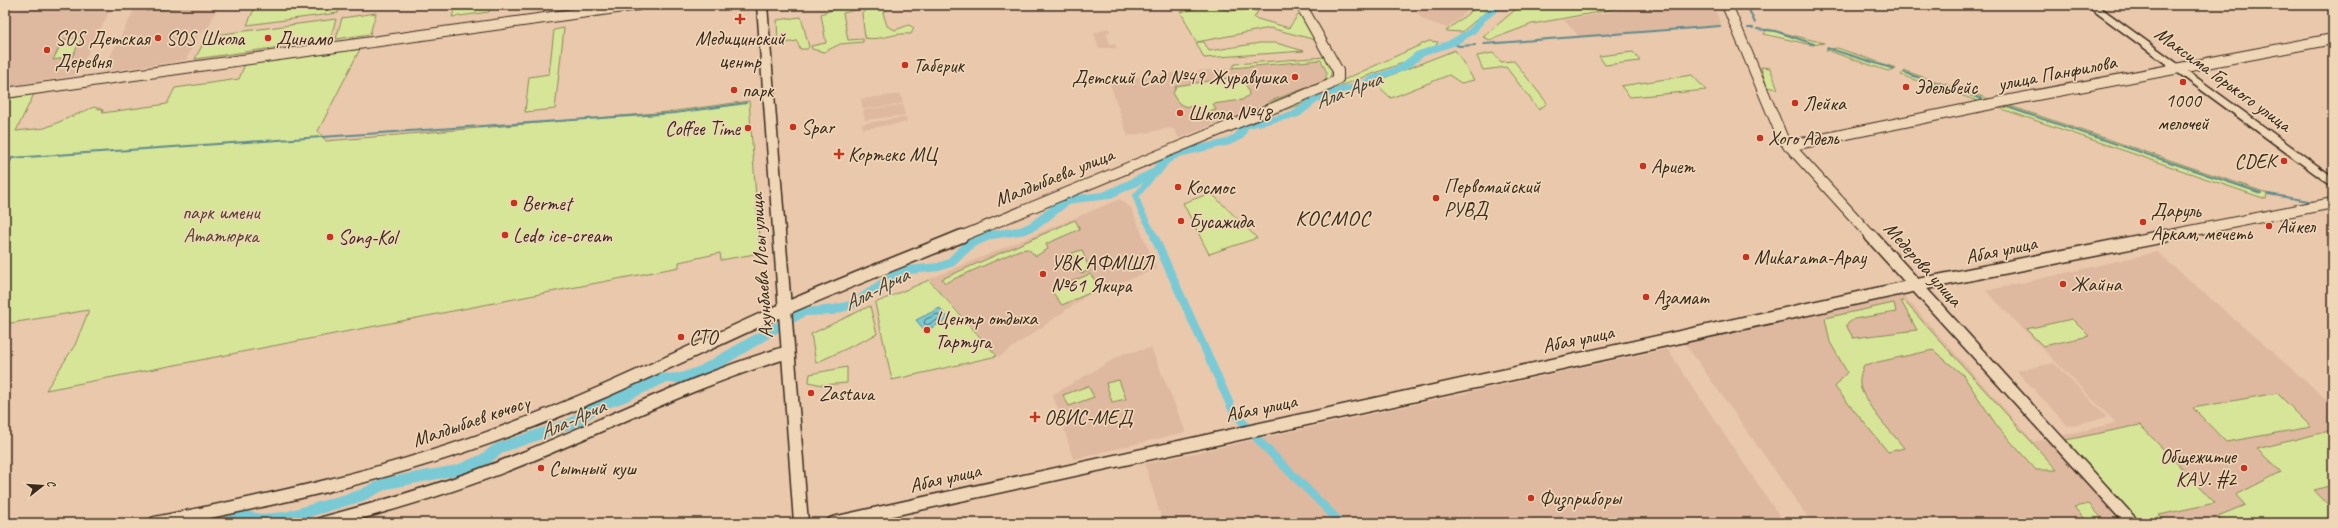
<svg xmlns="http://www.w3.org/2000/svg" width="2338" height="528" font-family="Caveat,sans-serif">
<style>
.built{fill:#deb89f}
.green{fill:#d7e598;stroke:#89885b}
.water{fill:#7acad6;stroke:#618a8c}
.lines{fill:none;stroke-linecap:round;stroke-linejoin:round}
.shore{stroke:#546a68;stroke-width:1}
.stream{stroke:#618a8c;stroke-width:2}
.canal-far1{stroke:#7acad6;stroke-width:6}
.canal{stroke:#7acad6;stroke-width:8}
.river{fill:#7acad6;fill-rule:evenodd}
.secondary-far1-casing{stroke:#3b2a1e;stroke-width:12}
.secondary-casing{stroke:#3b2a1e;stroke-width:15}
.primary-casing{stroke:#3b2a1e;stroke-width:3}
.secondary-far1{stroke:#eed6b6;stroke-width:10}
.secondary{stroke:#eed6b6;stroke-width:12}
.primary{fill:#eed6b6;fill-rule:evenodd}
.poi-dot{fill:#c8321e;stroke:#eed6b6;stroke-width:1.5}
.labels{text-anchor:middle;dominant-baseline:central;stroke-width:3.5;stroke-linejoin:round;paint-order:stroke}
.poi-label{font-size:20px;fill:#3b2a1e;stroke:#eed6b6;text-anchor:start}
.street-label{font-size:20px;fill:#3b2a1e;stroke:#eed6b6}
.park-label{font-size:20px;fill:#524630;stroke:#eed6b6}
.water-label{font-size:21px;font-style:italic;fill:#44423a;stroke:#eed6b6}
.quarter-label{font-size:22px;letter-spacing:1px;fill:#3b2a1e;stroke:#eed6b6}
</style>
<rect width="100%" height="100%" fill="#e9c8ac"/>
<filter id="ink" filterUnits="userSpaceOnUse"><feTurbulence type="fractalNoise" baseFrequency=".025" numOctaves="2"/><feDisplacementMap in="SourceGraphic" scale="8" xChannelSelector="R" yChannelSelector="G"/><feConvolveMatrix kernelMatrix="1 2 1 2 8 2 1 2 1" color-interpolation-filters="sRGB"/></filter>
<g filter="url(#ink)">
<path class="built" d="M62,5h51l-37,70 -71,12v-75z
M137,5h81l-9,21 -11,9 -12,25 -84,12z
M1410,5h65l-28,23 -23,-8z
M1613,5h100l8,20 -142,11 -15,-16 54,-9z
M1108,28l2,4 -4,1 4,12 5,-1 2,4h-18l-5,-15z
M1320,61l6,12 -2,7 -145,58 -4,-8 -5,-2 -42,8 -19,-55 49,-7z
M901,94l2,10 -40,5 -2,-10z
M903,105l2,10 -40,5 -2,-10z
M906,117l1,5 -44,7 -1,-5z
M1120,199l11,9 26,61 -68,25 -90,63 -69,-78z
M2157,252l176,153v118h-521l-128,-181 220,-46 130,146 82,-19 -130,-132z
M1151,348l35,84 -113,27 -13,-46 -8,-18 71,-41z
M1667,349l117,174h-621l-18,-59z
M2054,363l53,54 -39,9 -51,-55z"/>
<path class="green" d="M150,5h45l-49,6z
M256,5h84l-2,8 -91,12z
M456,5h35l-2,7 -37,5z
M855,5h12l-3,3 -21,5 5,27 15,-1v3l-23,2 -16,8 -12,-3 -1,-3 15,-3 -5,-29 20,-7 7,2z
M872,5h19l-8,8 4,13 8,4 14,-5 5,3 -3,6c-16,-2 -30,7 -46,4l-3,-25z
M1207,5l24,6 20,-2 7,2 -4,7 35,10 9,-13 6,2 12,23 -46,-12 -73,14h7l5,9 51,-8h16l28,8 -100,7 -23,-46z
M1479,5h15l-32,27 -16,-1z
M1521,5h90l4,4 -83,15 -42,16 -7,-3z
M376,13l-6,21 -34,5 6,-21z
M801,17l8,30 -2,2h-7l-3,-8 -19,3 -1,-24z
M336,19l-6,21 -135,19 12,-23z
M564,28l-9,81 -30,3 4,-35 20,-3 5,-44z
M1767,29l57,14 -12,2 -48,-11z
M82,37l-10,20 -19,3 10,-20z
M1429,41l9,1 -3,5 -16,5 -16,11 -50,18 -56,25 -39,13z
M1837,48l59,20 -8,3 -62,-21z
M360,49l-42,82 8,10 342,-29 81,-11 11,152 -39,7 -1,-7 -41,9v5l-633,123 29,-45 14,-35 -84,14v-225l29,-5 -18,37 29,-3 49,-21 9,3 -1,3 65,-9 8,-16 64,-9 6,-15z
M1455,50l19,30 -13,3 -12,-8 -58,23 -17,-16z
M1633,52l7,9 -35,4 -6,-9z
M1493,53l8,9 13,-1 33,42 -8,7 -33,-43 -23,3 -6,-14z
M1325,57l7,13 -3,11 -49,21 -14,3 2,-3 57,-21 2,-8 -6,-13 -89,8 3,-4z
M1761,67l9,1 8,21 -11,-2z
M1905,71l90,30 -14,1 -80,-27z
M1692,75l14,15 -76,7 -9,-11z
M1229,78c12,1 19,5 20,17l-7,5 -29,4 3,6 -21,4 -4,-7c-9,0 -14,-4 -18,-13l3,-8z
M2013,107l254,86 -1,6 -267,-91z
M1211,193l46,45 -48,16 -26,-51z
M1075,220l5,9 -34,15 2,5 -12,7 -8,-7 -9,1 -74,33 -3,-4z
M1082,250l8,21 -10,2 -8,-20z
M1090,274l11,14 -39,17 -11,-15z
M929,280l68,76 -105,24 -17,-77z
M1901,301h3l153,169h-21l-39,-44 -34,-51 -30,-25 -69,15c-3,7 -6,16 -3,24 9,22 29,41 43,59l-16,4 -53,-65 12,-15 -17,-30 -5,-24 69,-15 2,9 -42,7 -8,6 7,13 64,-8z
M870,306l7,28 -61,29 -5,-29z
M2072,319l17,17 -46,10 -17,-17z
M847,367v16l-25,2 -13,-3 1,-8z
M1119,380l7,19 -14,3 -6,-19z
M1088,386l6,11 -25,9 -6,-11z
M2277,393l34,34 -85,15 -33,-34z
M2140,425l75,78 -56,12 7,8h-25l-75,-83z
M2333,430v55l-19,5 19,20v13h-109l-6,-7 27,-11 -9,-10 45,-23 -24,-23z
M2089,504l17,19h-18l-14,-16z"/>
<path class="water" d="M940,308l9,11 -24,12 -9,-11z"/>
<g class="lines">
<path class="shore" d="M938,314l3,4 -14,7 -3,-2 1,-3z"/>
<path class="stream" d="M1747,5l8,18
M1748,28h5
M1757,29l18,2 39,13
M1452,43l7,3 16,-1
M1484,44l236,-18
M1827,48l67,21
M1905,73l77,26
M2010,108l251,85
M5,170l7,-12 663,-45 71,-10
M2268,194l46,8"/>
<path class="canal-far1" d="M1155,237l-15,-28 -4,-13 20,-24"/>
<path class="canal" d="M1154,236l79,175 29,33 79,79"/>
<path class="river" d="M1494,5h11l-20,16 -10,12 -19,12 -32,11 -18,14 -27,10 -14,8 -27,6 -20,8 -19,15 -51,11 -4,10 -14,7 -51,12 -11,7 -8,11 -51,24 -35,4 -7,3 -28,22 -13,6 -34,5 -18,8 -20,19 -15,5 -29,3 -14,6 -38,27 -25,8 -28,1 -95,58 -29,9h-16l-40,19 -26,9 -19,15 -76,26 -14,11 -27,11 -76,15 -24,12 -74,22h-72l2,-4 27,-8 15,3 24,-2 74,-22 25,-12 73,-13 23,-10 15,-11 75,-26 19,-15 26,-9 44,-20 22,-1 19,-7 99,-57 34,-4 17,-4 38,-27 20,-8 30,-3 8,-3 20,-19 24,-10 30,-4 11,-5 28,-22 9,-4 35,-4 49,-23 8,-11 11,-7 52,-11 12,-6 5,-10 52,-12 18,-14 21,-9 27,-6 13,-7 27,-10 18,-14 32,-11 21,-12 10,-12z"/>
<g class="secondary-far1-casing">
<path id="secondary-far1" d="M1727,5l56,134 89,98
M5,93l633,-88
M1788,146l223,-46 322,-61
M960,237l369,-152 9,-6v-8l-37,-66
M2160,237l173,-34"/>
</g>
<g class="secondary-casing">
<path id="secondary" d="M1871,236l261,287
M155,523c112,-22 223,-46 330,-84 99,-35 191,-81 286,-124 62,-28 128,-53 191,-79
M323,523c68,-18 136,-38 201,-65 88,-36 173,-79 264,-106
M833,523l1084,-238 248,-49"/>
</g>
<g class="primary-casing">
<path id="primary" d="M757,5h10l41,518h-14z
M2086,5h11l236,172v10z"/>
</g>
<use href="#secondary-far1" class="secondary-far1"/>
<use href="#secondary" class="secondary"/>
<use href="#primary" class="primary"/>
</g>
</g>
<g class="poi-dot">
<path d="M738 13h4v4h4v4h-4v4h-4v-4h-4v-4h4z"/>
<circle cx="158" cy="38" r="4"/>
<circle cx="268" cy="38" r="4"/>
<circle cx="47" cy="50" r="4"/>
<circle cx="905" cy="65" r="4"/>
<circle cx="1295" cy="77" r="4"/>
<circle cx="2183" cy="82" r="4"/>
<circle cx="1906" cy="87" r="4"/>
<circle cx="734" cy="90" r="4"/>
<circle cx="1795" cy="103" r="4"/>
<circle cx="1180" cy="113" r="4"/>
<circle cx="793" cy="127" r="4"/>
<circle cx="748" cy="128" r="4"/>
<circle cx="1760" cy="138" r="4"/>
<path d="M837 148h4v4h4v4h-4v4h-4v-4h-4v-4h4z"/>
<circle cx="2284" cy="161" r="4"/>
<circle cx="1643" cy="166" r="4"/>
<circle cx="1178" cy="187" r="4"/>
<circle cx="1436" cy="198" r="4"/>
<circle cx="514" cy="203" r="4"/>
<circle cx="1181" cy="221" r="4"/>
<circle cx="2143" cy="222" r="4"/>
<circle cx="2269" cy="226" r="4"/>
<circle cx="505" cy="235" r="4"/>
<circle cx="330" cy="237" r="4"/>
<circle cx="1746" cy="257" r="4"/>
<circle cx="1043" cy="274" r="4"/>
<circle cx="2063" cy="284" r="4"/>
<circle cx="1646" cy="297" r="4"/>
<circle cx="927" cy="330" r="4"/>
<circle cx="681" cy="337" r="4"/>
<circle cx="811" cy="393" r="4"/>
<path d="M1033 411h4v4h4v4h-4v4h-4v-4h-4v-4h4z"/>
<circle cx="541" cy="468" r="4"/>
<circle cx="2244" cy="468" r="4"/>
<circle cx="1531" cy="498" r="4"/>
</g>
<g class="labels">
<g class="poi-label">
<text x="55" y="38">SOS Детская<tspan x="55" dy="23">Деревня</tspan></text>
<text x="166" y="38">SOS Школа</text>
<text x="276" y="38">Динамо</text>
<text x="740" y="38" text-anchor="middle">Медицинский<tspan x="740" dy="23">центр</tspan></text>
<text x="913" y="65">Таберик</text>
<text x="1287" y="77" text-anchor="end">Детский Сад №49 Журавушка</text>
<text x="1914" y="87">Эдельвейс</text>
<text x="742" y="90">парк</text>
<text x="2183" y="100" text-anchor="middle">1000<tspan x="2183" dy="23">мелочей</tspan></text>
<text x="1803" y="103">Лейка</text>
<text x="1188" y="113">Школа №48</text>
<text x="801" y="127">Spar</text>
<text x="740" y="128" text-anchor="end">Coffee Time</text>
<text x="1768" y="138">Хого Адель</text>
<text x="848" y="154">Кортекс МЦ</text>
<text x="2276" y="161" text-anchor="end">CDEK</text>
<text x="1651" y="166">Ариет</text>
<text x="1444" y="186">Первомайский<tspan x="1444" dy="23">РУВД</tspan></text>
<text x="1186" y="187">Космос</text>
<text x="522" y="203">Bermet</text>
<text x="2151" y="210">Даруль<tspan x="2151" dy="23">Аркам, мечеть</tspan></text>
<text x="1189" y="221">Бусажида</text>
<text x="2277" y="226">Айкел</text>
<text x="513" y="235">Ledo ice-cream</text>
<text x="338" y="237">Song-Kol</text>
<text x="1754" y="257">Mukarama-Apay</text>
<text x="1051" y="262">УВК АФМШЛ<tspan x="1051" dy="23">№61 Якира</tspan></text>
<text x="2071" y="284">Жайна</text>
<text x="1654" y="297">Азамат</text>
<text x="935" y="318">Центр отдыха<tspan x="935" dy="23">Тартуга</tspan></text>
<text x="689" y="337">CTO</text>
<text x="819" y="393">Zastava</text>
<text x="1044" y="417">ОВИС-МЕД</text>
<text x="2236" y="456" text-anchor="end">Общежитие<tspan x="2236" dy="23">КАУ. #2</tspan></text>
<text x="549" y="468">Сытный куш</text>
<text x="1539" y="498">Физприборы</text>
</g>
<g class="street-label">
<text transform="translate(2057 73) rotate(-11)">улица Панфилова</text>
<text transform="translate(2223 79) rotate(36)">Максима Горького улица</text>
<text transform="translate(1054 177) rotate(-22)">Малдыбаева улица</text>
<text transform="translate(2001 250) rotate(-12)">Абая улица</text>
<text transform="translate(1923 264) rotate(48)">Медерова улица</text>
<text transform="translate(761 266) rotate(-94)">Ахунбаева Исы улица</text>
<text transform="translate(1578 339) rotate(-12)">Абая улица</text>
<text transform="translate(1261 408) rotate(-12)">Абая улица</text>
<text transform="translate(471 421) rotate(-19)">Малдыбаев көчөсү</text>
<text transform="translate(945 478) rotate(-13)">Абая улица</text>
</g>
<g class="park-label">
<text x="221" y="212">парк имени<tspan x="221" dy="23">Ататюрка</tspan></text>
</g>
<g class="water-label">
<text transform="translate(1348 90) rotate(-21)">Ала-Арча</text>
<text transform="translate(876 289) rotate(-27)">Ала-Арча</text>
<text transform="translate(572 419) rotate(-24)">Ала-Арча</text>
</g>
<g class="quarter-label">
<text x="1333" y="218">КОСМОС</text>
</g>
</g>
<rect width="2338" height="528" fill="none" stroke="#eed6b6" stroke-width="20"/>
<rect x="10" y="10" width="2318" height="508" fill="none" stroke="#3b2a1e" stroke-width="1.5" filter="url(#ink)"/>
<g transform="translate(42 486) rotate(73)" stroke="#eed6b6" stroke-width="3" paint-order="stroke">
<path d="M0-3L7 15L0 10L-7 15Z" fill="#3b2a1e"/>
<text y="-6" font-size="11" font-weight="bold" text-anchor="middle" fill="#3b2a1e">С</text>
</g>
</svg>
